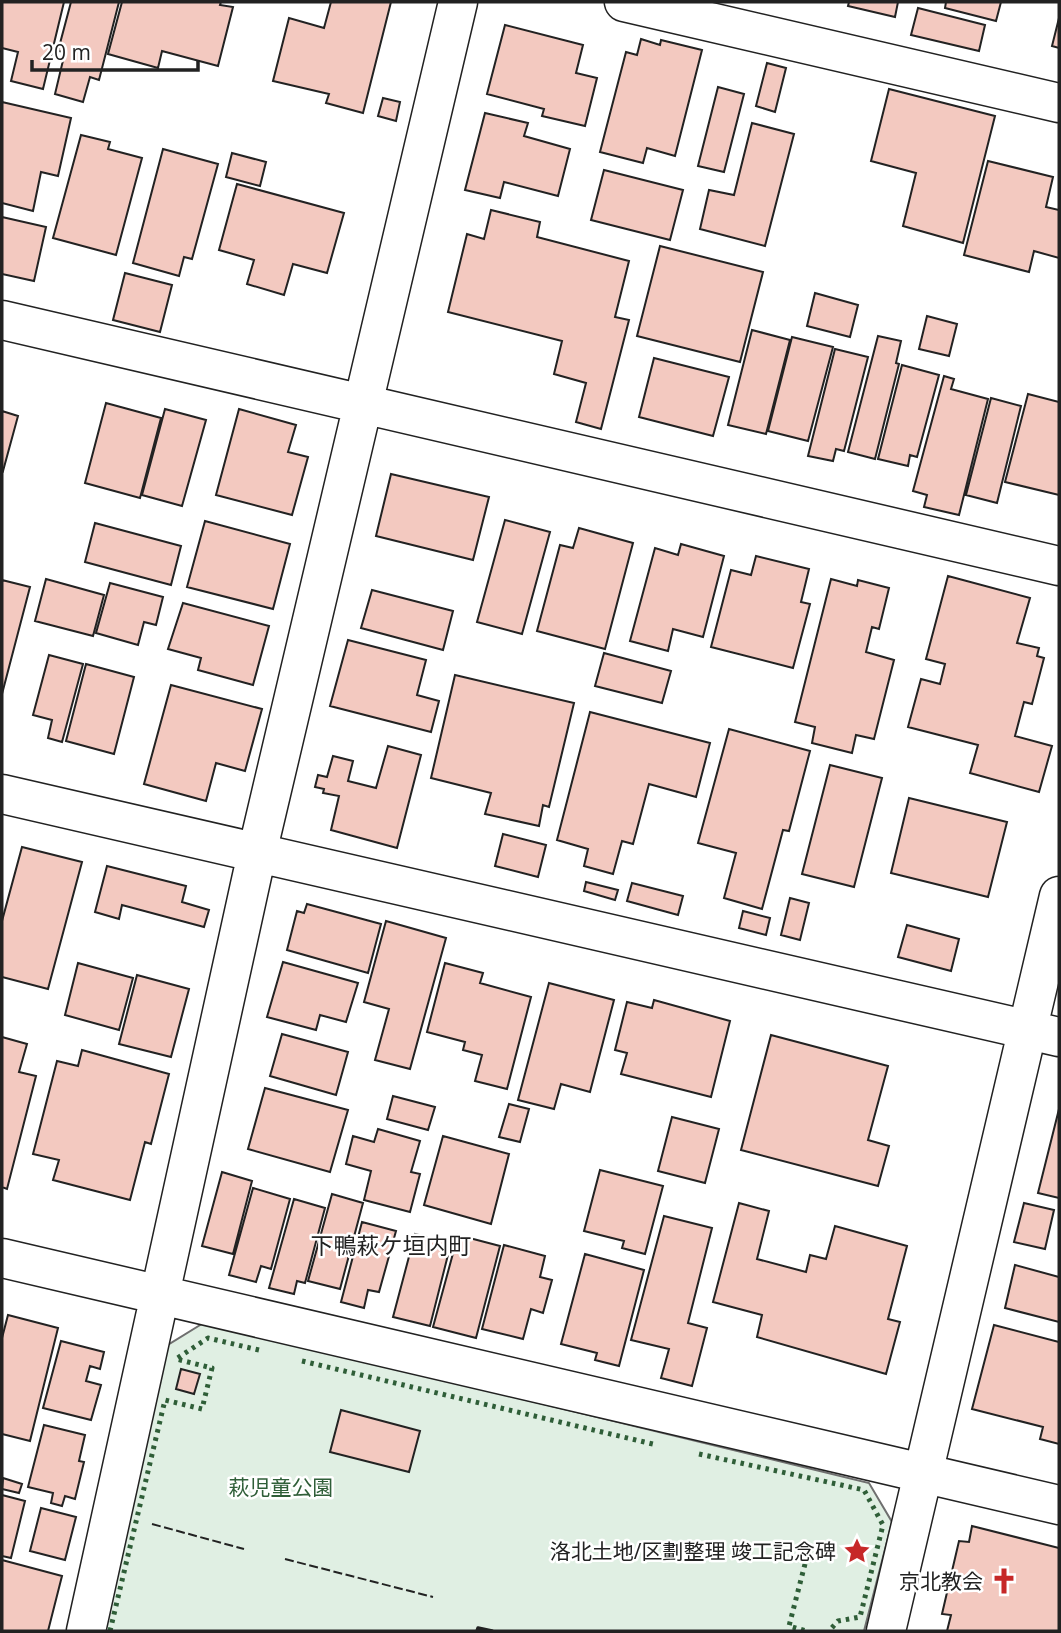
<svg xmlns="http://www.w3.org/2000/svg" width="1061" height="1633" font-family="'Open Sans','Noto Sans JP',sans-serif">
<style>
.green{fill:#e0efe3;stroke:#6f6f6f;stroke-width:2}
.building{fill:#f3c9c0;stroke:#222;stroke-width:2}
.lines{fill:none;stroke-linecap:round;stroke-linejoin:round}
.minor-casing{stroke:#222;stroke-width:41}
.minor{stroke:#fff;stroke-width:38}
.hedge{stroke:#2f5e38;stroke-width:5;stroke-dasharray:3.5 5;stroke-linecap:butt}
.fence{stroke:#222;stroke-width:2;stroke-dasharray:9 3.5;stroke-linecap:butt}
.wall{stroke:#222;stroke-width:3.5}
.labels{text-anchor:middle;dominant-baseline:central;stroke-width:5;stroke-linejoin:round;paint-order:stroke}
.park-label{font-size:21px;fill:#2f5e38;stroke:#fff}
.poi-label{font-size:21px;fill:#222;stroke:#fff;text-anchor:end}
.neighbourhood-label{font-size:23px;fill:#222;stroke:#fff}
</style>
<rect width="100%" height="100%" fill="#fff"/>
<path class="green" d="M205,1322l664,161 23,39 -28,109h-764l63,-283z"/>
<path class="building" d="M2,2h62l-21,87 -32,-8 7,-29 -16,-4z
M71,2h48l-20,78 -9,-3 -7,25 -28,-8 10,-42 -7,-1z
M122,2h99l-1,3 13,2 -15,59 -56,-15 -4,17 -50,-14z
M331,2h60l-28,111 -37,-10 3,-9 -56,-13 16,-63 35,10z
M849,2h49l-3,15 -47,-11z
M946,2h55l-5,19 -51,-13z
M918,8l67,17 -6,26 -68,-16z
M1059,18v30l-7,-2z
M505,25l78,20 -7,28 21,5 -12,48 -43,-10 2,-7 -57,-15z
M641,39l19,6 1,-5 41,10 -27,106 -28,-8 -4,15 -43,-11 26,-100 11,3z
M767,63l19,5 -11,44 -19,-6z
M718,87l26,7 -20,78 -26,-6z
M889,89l106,27 -32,127 -60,-17 13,-53 -45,-12z
M383,98l17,4 -4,19 -18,-5z
M2,102l69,16 -13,58 -17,-4 -8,39 -31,-8z
M485,113l43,10 -4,13 46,13 -12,47 -54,-14 -4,16 -35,-8z
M752,123l42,11 -29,112 -65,-17 9,-39 25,5z
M81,135l29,7 -2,7 34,9 -26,97 -63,-17z
M163,149l55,15 -26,95 -8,-2 -5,19 -46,-13z
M232,153l34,9 -6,24 -34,-9z
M988,161l65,16 -7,30 13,3v48l-25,-7 -5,21 -65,-17z
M604,170l79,20 -13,50 -79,-20z
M237,184l107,29 -17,60 -34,-9 -9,31 -37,-11 7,-24 -35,-10z
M491,210l49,12 -3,15 92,24 -14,56 14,3 -28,109 -25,-7 10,-39 -32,-9 8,-33 -114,-29 19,-78 17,5z
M2,217l44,10 -12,54 -32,-7z
M660,246l103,26 -23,90 -103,-26z
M125,273l47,12 -12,47 -47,-12z
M815,293l43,12 -8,32 -43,-11z
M927,316l30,8 -8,32 -30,-7z
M752,330l38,10 -24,94 -38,-9z
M878,336l23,5 -5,22 3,1 -24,95 -27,-7z
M792,337l41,10 -25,94 -40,-10z
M835,349l33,8 -24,94 -8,-2 -3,12 -25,-5z
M654,358l75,19 -16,59 -74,-19z
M902,365l37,10 -22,82 -7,-2 -2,11 -30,-7z
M944,376l10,3 -3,10 37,10 -29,116 -35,-8 3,-12 -14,-4z
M1028,394l31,8v93l-54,-13z
M991,398l30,8 -24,97 -31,-8z
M106,403l55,15 -21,80 -55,-15z
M165,409l41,11 -24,86 -40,-11z
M239,409l57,16 -8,27 20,5 -16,58 -76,-20z
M2,411l16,5 -15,55 -1,-1z
M391,474l98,23 -16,63 -97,-24z
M505,520l45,12 -28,102 -45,-12z
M205,521l85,23 -17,65 -86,-22z
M95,523l86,23 -10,39 -86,-23z
M579,528l54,15 -28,106 -68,-18 23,-86 13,3z
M681,544l43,12 -21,81 -30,-8 -5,22 -38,-10 25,-93 23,7z
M756,556l53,13 -8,33 9,2 -17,64 -82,-21 20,-77 20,5z
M948,576l82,22 -13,45 22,5 -2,8 7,2 -12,46 -8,-2 -9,34 37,10 -13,46 -69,-19 8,-28 -70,-18 13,-48 19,5 5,-20 -19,-5z
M46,579l58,16 -11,41 -58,-15z
M831,579l26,7 1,-6 31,8 -10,41 -7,-2 -6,25 28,8 -20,79 -18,-4 -4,18 -40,-10 3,-16 -20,-5z
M2,580l28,7 -28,107z
M110,583l53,14 -7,28 -12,-3 -6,23 -42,-12z
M372,590l81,21 -10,39 -82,-22z
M183,603l86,23 -16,59 -55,-15 3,-12 -33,-9z
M348,640l78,20 -9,35 22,6 -8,31 -101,-26z
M604,653l67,18 -9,32 -67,-17z
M49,655l34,9 -21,78 -14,-4 4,-18 -19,-5z
M86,664l48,13 -20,77 -48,-13z
M455,675l119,28 -25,104 -6,-2 -4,21 -54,-12 6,-21 -60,-15z
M171,685l91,24 -17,62 -29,-8 -10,38 -62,-17z
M590,712l120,31 -14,54 -47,-13 -16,60 -11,-3 -9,33 -29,-8 4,-17 -31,-9z
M729,729l81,22 -21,80 -6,-1 -21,79 -38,-11 12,-45 -38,-10z
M388,746l33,9 -24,93 -66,-18 8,-34 -16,-3 1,-4 -9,-2 3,-12 9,2 6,-21 20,5 -5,20 28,7z
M830,765l52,13 -28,109 -52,-13z
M909,798l98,24 -19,75 -97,-24z
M503,834l43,11 -8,32 -43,-11z
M22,847l60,15 -34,127 -46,-12v-56z
M107,866l79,20 -4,16 27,8 -5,17 -82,-22 -3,14 -24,-7z
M586,882l32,8 -3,10 -31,-9z
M632,883l51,13 -5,19 -51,-14z
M790,898l19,5 -9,37 -19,-5z
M307,904l74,20 -13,49 -81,-23 10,-39 7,2z
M743,911l27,7 -4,17 -27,-7z
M386,921l60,17 -36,131 -35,-9 14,-51 -25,-7z
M907,925l52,14 -8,32 -53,-14z
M283,962l75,21 -12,39 -26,-7 -4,15 -49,-13z
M78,963l55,15 -14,52 -54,-15z
M445,963l38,10 -3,10 51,14 -24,92 -32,-8 7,-26 -19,-5 2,-8 -38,-10z
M137,975l52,14 -18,68 -52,-13z
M549,983l65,17 -24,92 -29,-8 -7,25 -36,-9z
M654,1000l76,21 -19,76 -90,-23 6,-21 -12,-3 12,-48 25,6z
M282,1034l66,18 -12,43 -66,-19z
M771,1035l117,31 -20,74 21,6 -11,40 -137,-36z
M2,1037l25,7 -8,28 17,4 -29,113 -5,-2z
M82,1050l87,24 -18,70 -6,-2 -15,58 -77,-20 6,-20 -26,-6 24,-93 21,5z
M265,1088l83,22 -18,62 -82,-23z
M393,1096l42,11 -7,23 -41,-11z
M509,1104l20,5 -9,33 -21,-5z
M1059,1109v89l-21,-5z
M672,1117l47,12 -14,54 -47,-12z
M378,1129l42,12 -9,31 9,2 -10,38 -46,-12 7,-29 -25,-7 7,-28 21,6z
M443,1136l66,18 -18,70 -67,-19z
M600,1170l63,16 -18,68 -23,-6 2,-7 -40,-10z
M222,1172l30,9 -19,73 -31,-8z
M253,1188l37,11 -19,70 -10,-3 -5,16 -27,-7z
M332,1194l31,9 -23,86 -32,-8z
M294,1199l31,9 -20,75 -8,-2 -3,13 -25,-6z
M739,1203l30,8 -12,48 49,13 4,-17 16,4 9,-33 72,20 -19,73 12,3 -14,52 -129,-37 5,-22 -49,-13z
M1024,1203l30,7 -9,39 -31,-7z
M664,1216l48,12 -24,95 19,5 -15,58 -31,-8 8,-29 -38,-9z
M362,1222l34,9 -17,61 -11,-2 -4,18 -23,-6z
M415,1234l36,9 -21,83 -37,-9z
M458,1235l42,11 -24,92 -43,-11z
M504,1245l41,11 -5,21 12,3 -9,33 -12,-4 -8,30 -41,-10z
M585,1254l59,16 -25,96 -24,-6 2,-7 -36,-9z
M1015,1265l44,12v45l-54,-14z
M8,1315l50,13 -28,113 -28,-7v-96z
M994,1325l65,17v102l-19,-5 3,-12 -71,-18z
M61,1341l43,11 -4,17 -10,-3 -4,15 15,4 -10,35 -48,-12z
M181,1369l19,5 -6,20 -18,-5z
M341,1410l79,21 -11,41 -79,-20z
M44,1425l41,10 -6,26 5,1 -9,37 -10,-3 -3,10 -11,-3 2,-10 -25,-6z
M3,1478l19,6 -3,9 -17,-4z
M2,1495l23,6 -14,57 -9,-2z
M41,1508l35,9 -11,43 -35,-9z
M972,1526l87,22v83h-112l4,-16 -9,-1 17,-73 10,1z
M2,1560l60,16 -14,55h-46z"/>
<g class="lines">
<g class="minor-casing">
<path id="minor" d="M624,2l435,101
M2,320l1057,246
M2,794l1057,243
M2,1258l1057,247
M86,1631l171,-778 201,-851
M886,1631l173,-735"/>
</g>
<use href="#minor" class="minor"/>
<path class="hedge" d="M302,1361l355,84
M699,1454l165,36 19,35 -23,92 -22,4 -9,10
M805,1564l-16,62 17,5
M110,1631l55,-231 37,9 10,-41 -36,-9 32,-21 55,13"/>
<path class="fence" d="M152,1524l92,25
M285,1559l148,38
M478,1631l1,-2 10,2"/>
<path class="wall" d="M477,1631l1,-3 14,3"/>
</g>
<defs>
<g id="sight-bare" transform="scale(2.1)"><path d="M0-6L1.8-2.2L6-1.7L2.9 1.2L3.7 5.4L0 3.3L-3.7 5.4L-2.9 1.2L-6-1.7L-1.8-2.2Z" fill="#c62828" stroke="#fff" stroke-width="2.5" paint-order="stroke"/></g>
<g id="church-bare" transform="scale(2.1)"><path d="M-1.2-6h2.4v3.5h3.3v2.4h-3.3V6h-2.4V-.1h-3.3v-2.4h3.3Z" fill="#c62828" stroke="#fff" stroke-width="2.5" paint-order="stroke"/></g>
</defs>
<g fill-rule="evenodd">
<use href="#sight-bare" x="857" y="1551"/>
<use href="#church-bare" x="1004" y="1581"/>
</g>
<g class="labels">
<g class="park-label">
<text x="281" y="1487">萩児童公園</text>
</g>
<g class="poi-label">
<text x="836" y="1551">洛北土地/区劃整理 竣工記念碑</text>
<text x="983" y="1581">京北教会</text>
</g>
<g class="neighbourhood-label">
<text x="391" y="1245">下鴨萩ケ垣内町</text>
</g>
</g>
<rect width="1061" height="1633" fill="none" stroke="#222222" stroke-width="7"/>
<path d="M32 60v10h166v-10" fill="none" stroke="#222222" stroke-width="3.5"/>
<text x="42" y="60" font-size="21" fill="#222222" stroke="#ffffff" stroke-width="5" paint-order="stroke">20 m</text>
</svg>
